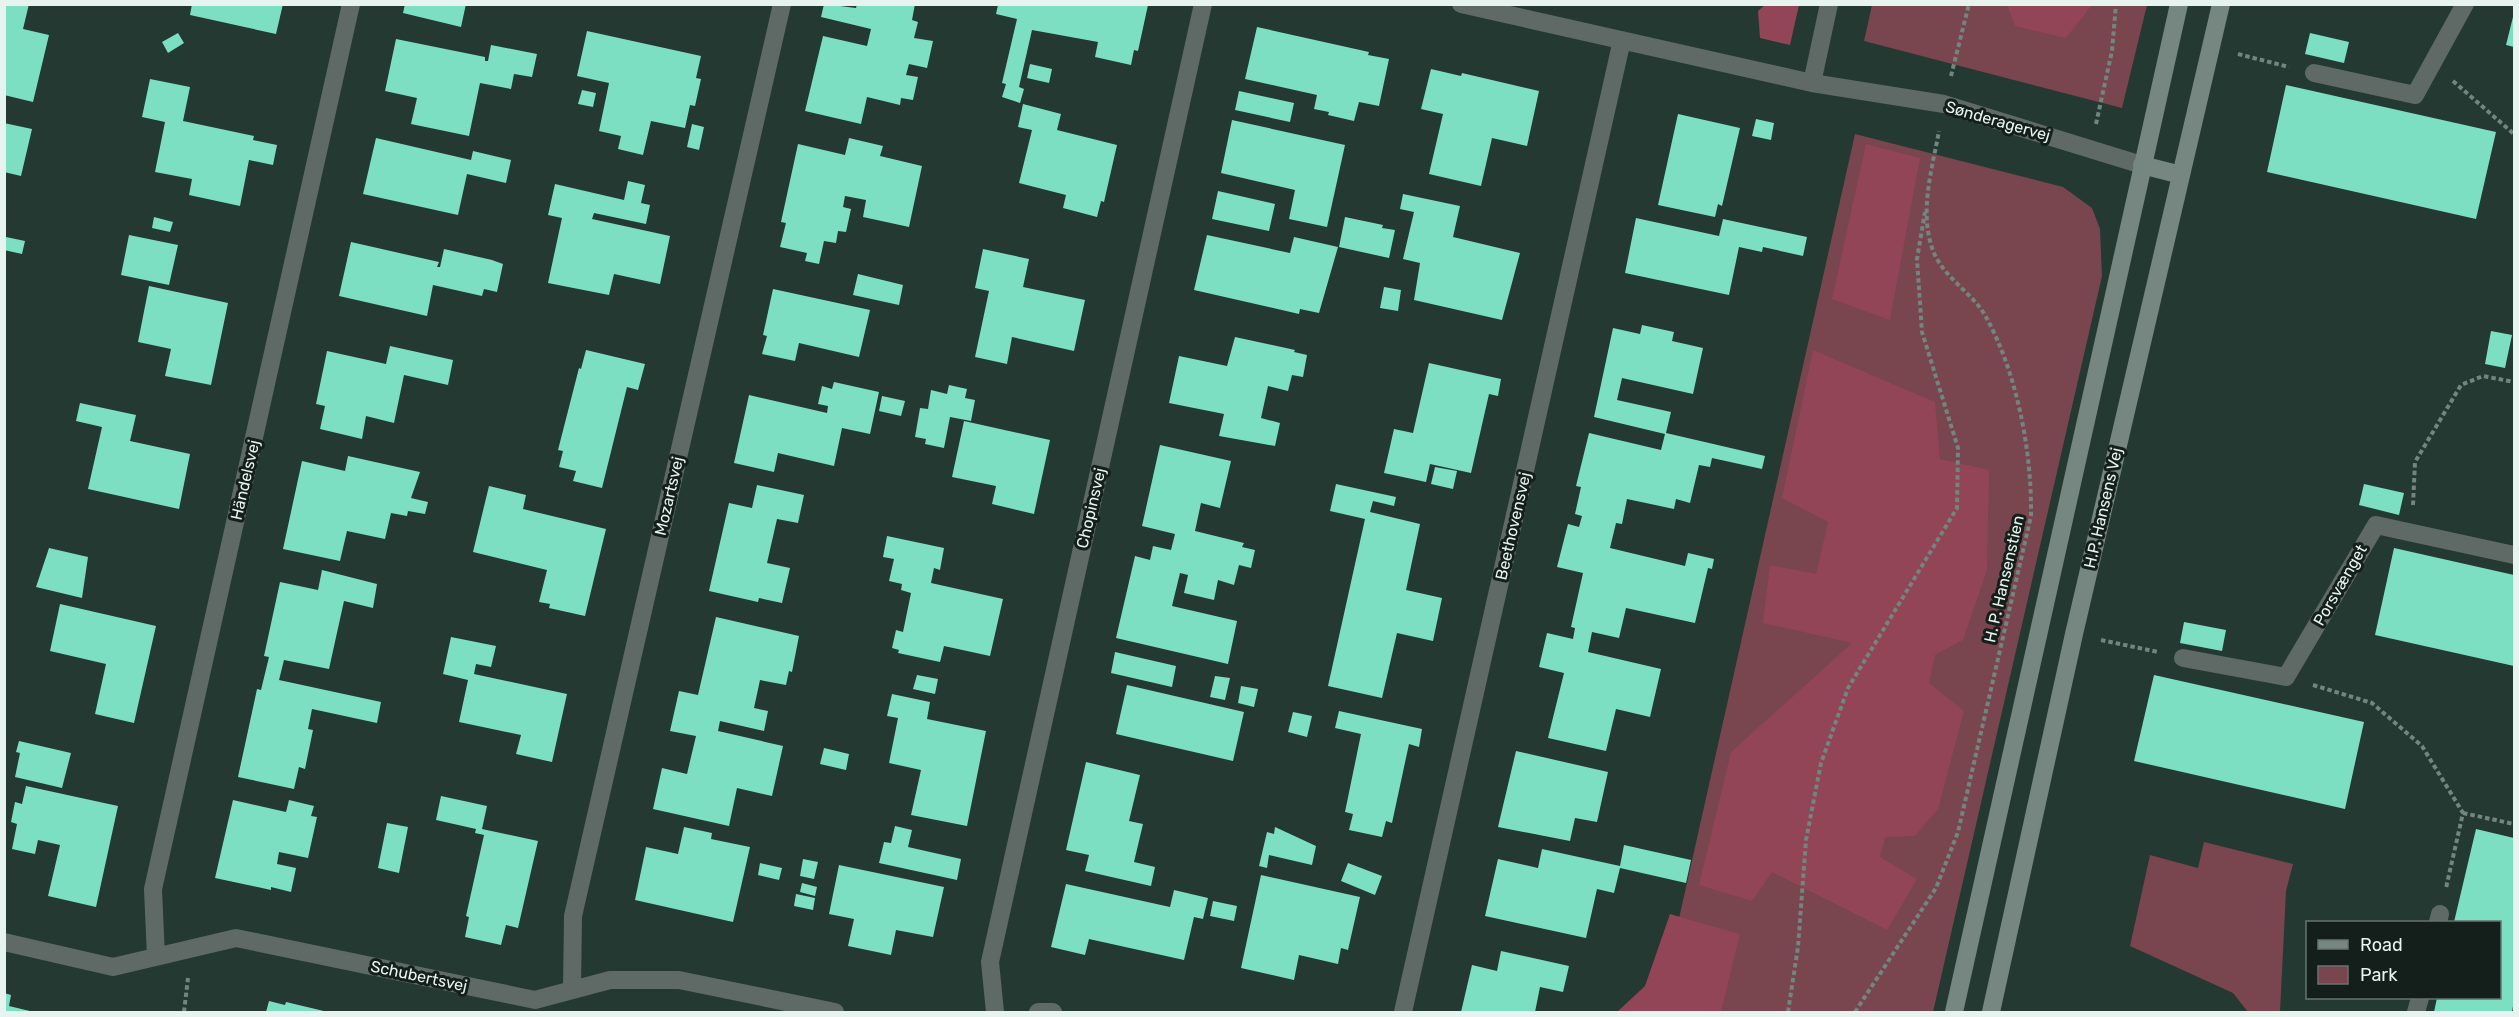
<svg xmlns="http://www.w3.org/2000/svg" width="2519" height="1017" font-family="Rubik,sans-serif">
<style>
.green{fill:#79454f}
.forest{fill:#914556}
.building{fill:#7ddfc1}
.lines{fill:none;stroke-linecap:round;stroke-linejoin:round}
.path{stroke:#73857f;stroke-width:4;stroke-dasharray:4.5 3;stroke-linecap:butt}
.lane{stroke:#5f6965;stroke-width:18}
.street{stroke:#5f6965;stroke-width:18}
.secondary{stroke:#768680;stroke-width:18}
.labels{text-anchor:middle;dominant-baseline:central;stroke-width:6;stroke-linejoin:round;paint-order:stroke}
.street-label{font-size:16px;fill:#e6f3ee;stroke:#141e1a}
</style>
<rect width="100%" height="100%" fill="#233932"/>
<path class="green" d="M1872,5h275l-25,103 -258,-67z
M1855,134l208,53 29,21 8,21 2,47 -169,736h-275z
M2204,842l89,22 -7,27 -6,121h-32l-15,-19 -103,-47 20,-91 48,13z"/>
<path class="forest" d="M1766,4l33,1 -9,40 -30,-7 -2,-27z
M2007,5v-1l85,1 -26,33 -51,-12z
M1866,144l54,14 -30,162 -58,-21z
M1813,350l122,52 5,57 49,11 -2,100 -24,70 -28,15 -6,28 35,28 -26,98 -23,27 -30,1 -5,20 37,22 -30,51 -115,-58 -20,29 -53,-16 32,-133 121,-109 -89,-20 7,-58 46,9 12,-52 -46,-24z
M1670,914l70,20 -19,78h-104l28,-26z"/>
<path class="building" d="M4,4h25l-6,25 26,6 -16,67 -29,-7z
M192,4h91l-7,30 -86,-19z
M405,4h61l-5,23 -58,-14z
M824,4l32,4 1,-4h58l-3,16 6,2 -4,16 19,3 -6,27 -18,-4 -3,11 12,2 -5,23 -12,-2 -1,7 -33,-8 -6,27 -56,-13 18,-75 44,10 4,-17 -50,-12z
M998,5h150l-10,46 -4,-1 -3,15 -36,-8 3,-15 -66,-12 -13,57 5,2 -4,14 -18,-6 4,-13 -4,-1 15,-64 -21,-5z
M2514,13v34l-8,-2z
M1257,27l112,25 -1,3 21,4 -10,47 -20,-4 -5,19 -26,-6 1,-3 -15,-3 3,-14 -72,-16z
M587,31l114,25 -5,22 5,1 -6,27 -5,-1 -5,23 -34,-7 -8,34 -25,-6 3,-13 -22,-5 10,-48 -32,-7z
M178,33l6,10 -16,10 -6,-11z
M2310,33l39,9 -5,21 -39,-9z
M396,39l89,18v4h3l3,-16 46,9 -5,23 -18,-3 -3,15 -31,-6 -11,53 -58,-12 6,-26 -32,-7z
M1030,64l22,5 -3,14 -22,-5z
M1431,69l30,7 1,-3 77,18 -12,55 -35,-8 -11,48 -52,-12 14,-60 -22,-5z
M150,79l40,8 -7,34 71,15 -1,4 24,5 -4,20 -24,-5 -9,46 -51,-11 3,-16 -37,-7 10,-50 -23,-5z
M2286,85l210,47 -20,87 -209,-47z
M582,90l14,3 -3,14 -15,-3z
M1239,91l55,12 -4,19 -55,-12z
M1023,104l38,10 -4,16 60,15 -13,57 -3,-1 -4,16 -34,-9 3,-13 -47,-12 13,-53 -14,-3z
M1678,114l62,14 -18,78 -4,-2 -3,13 -57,-12z
M1756,119l18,4 -3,17 -19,-4z
M1232,120l113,25 -18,82 -38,-8 6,-29 -74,-17z
M4,123l28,6 -11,47 -17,-4z
M692,124l12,3 -5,23 -12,-3z
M376,138l95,22 2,-9 38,9 -5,23 -39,-9 -9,41 -95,-21z
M849,138l34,8 -3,10 42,10 -13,61 -46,-10 3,-17 -21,-4 -2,11 8,2 -5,23 -8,-1 -2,12 -12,-2 -5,23 -14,-3 2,-8 -27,-6 6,-24 -5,-1 17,-78 47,11z
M628,181l17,4 -4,18 9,2 -4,19 -52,-11 -2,6 78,17 -10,48 -46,-10 -5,21 -61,-12 14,-65 -14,-3 7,-31 69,16z
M1218,191l57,13 -6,27 -57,-12z
M1403,194l57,12 -7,31 67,16 -18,67 -88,-20 6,-37 -17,-4 11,-47 -14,-3z
M154,217l19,5 -3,10 -18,-4z
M1345,217l38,8 -1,3 13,2 -6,28 -50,-11z
M1636,218l83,18 4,-17 84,18 -4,19 -40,-9 -1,5 -23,-5 -10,48 -104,-22z
M129,235l49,10 -9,40 -48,-10z
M1207,235l83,18 4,-16 44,10 -19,66 -19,-4 -1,5 -105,-24z
M6,237l19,4 -3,13 -18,-4z
M351,242l88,20 -2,5h3l4,-18 48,11 11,4 -6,28 -13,-3 -2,7 -49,-11 -6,31 -88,-20z
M983,249l46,10 -6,28 62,13 -11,51 -62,-14 -5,27 -32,-7 14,-66 -14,-3z
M858,274l45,11 -4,20 -46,-10z
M149,286l79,17 -17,82 -46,-9 6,-27 -33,-7z
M1384,287l17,3 -3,21 -18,-3z
M773,289l97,21 -11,47 -60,-14 -4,18 -33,-7 5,-18 -4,-1z
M1642,325l32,7 -2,9 31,7 -10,46 -71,-16 -5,22 54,12 -5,21 99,23 -3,13 -50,-11 -2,9 -11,-2 -9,38 -14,-4 -2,10 -47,-10 -5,25 -6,-1 -6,25 75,18 3,-13 26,6 -2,10 -4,-1 -13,55 -69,-15 -7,30 -27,-6 -4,20 73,17 -11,48 -34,-8 -10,42 -58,-13 16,-65 -25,-6 8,-34 26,6 2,-11 -4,-1 12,-54 -26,-6 11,-43 11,3 3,-11 -7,-2 6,-27 -5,-1 13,-53 72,17 4,-16 -71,-17 19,-89 27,6z
M2491,331l21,4 -7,33 -20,-4z
M1235,337l60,13 -1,2 13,3 -4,22 -11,-2 -4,16 -20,-5 -7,32 19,5 -5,23 -56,-10 5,-22 -55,-11 10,-47 48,10z
M390,346l63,14 -5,25 -44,-10 -10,48 -28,-7 -4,23 -42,-10 5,-23 -9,-2 11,-53 59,13z
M586,350l59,14 -7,26 -11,-3 -25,101 -29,-7 3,-10 -17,-4 4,-16 -5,-1 21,-82 2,1z
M1429,363l72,16 -3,17 -9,-2 -18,79 -41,-9 -4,18 -42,-9 10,-44 19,4z
M834,382l45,10 -9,42 -28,-6 -8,38 -56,-13 -4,19 -40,-9 15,-68 78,18 1,-7 -10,-2 4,-18 10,3z
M949,385l18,4 -2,9 10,2 -4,21 -21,-4 -6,31 -19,-4 1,-5 -11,-2 5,-29 8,1 3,-19 16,4z
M882,396l23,5 -4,15 -22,-5z
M80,403l56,12 -6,26 60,13 -11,55 -91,-20 14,-62 -26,-6z
M964,421l86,19 -16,74 -42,-10 4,-18 -44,-9z
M1160,445l71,16 -11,47 -19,-5 -6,28 49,12 -2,4 13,3 -4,18 -12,-3 -5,20 -16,-5 -4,20 -30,-7 4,-18 -8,-2 -8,33 65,15 -9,43 -112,-26 19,-82 15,4 3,-14 18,4 4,-16 -33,-8z
M348,456l72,16 -9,26 17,4 -3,12 -17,-3 -1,5 -16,-3 -6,26 -38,-8 -7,30 -57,-12 19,-88 43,10z
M1435,467l22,4 -4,18 -22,-5z
M1336,484l60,13 -2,9 -21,-5 -3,11 50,12 -14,66 36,8 -9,43 -36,-8 -15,65 -54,-12 37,-167 -35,-8z
M2364,484l40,9 -5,22 -40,-10z
M757,485l47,10 -6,28 -21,-4 -10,44 23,5 -8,35 -23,-5 -1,4 -49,-11 20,-88 23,5z
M489,486l37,9 -3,14 83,20 -21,87 -36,-8 1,-4 -11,-2 8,-32 -74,-18z
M887,536l57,12 -4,22 -6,-2 -3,15 72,16 -13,57 -46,-10 -4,16 -42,-9 1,-3 -7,-2 4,-18 7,2 8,-39 -10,-3 1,-6 -13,-3 5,-22 -11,-2z
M49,548l39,9 -6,41 -46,-11z
M2394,548l120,27v91l-139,-31z
M322,570l55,14 -4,24 -29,-7 -15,68 -45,-9 -5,20 102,22 -4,21 -65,-14 -4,20 5,1 -8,39 -6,-2 -5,22 -56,-12 19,-88 4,1 8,-33 -5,-1 16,-74 38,8z
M60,604l96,22 -22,97 -39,-9 11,-50 -56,-13z
M716,617l83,19 -7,36 -3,-1 -3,14 -26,-5 -6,28 14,3 -4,20 -44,-10 -2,10 65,15 -11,50 -35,-8 -8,38 -76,-17 9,-41 25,6 9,-38 -26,-5 9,-40 19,4z
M2184,622l42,8 -4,21 -42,-8z
M451,637l45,9 -5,21 -15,-3 -2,10 93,20 -15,68 -36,-8 5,-19 -62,-13 9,-42 -25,-6z
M1115,652l61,14 -4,21 -61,-14z
M917,675l21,4 -3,15 -22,-5z
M2154,675l210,47 -19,87 -211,-48z
M1215,676l15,2 -5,22 -15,-3z
M1127,685l117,27 -11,49 -117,-27z
M1241,686l17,3 -4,18 -16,-4z
M892,694l38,8 -3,17 59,12 -19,95 -56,-11 10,-45 -32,-7 9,-45 -11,-2z
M1339,711l83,18 -3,18 -10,-3 -17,79 -6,-2 -4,16 -33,-7 4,-16 -8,-2 16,-78 -26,-6z
M1293,712l19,4 -5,21 -19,-5z
M19,741l52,12 -9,35 -47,-11 5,-24 -4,-1z
M824,748l25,6 -3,16 -26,-6z
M1516,751l92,21 -11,50 -22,-4 -5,23 -72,-14z
M1086,762l54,13 -11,46 14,3 -9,38 21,5 -4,19 -66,-15 4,-16 -23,-5z
M26,786l92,20 -22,101 -48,-11 12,-51 -22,-5 -3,14 -23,-5 5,-25 -6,-2 4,-20 7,2z
M441,796l46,10 -5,23 56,12 -20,87 -12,-3 -5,20 -36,-8 4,-20 -3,-1 18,-81 -9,-2 1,-4 -40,-9z
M233,800l53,12 3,-12 25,6 -3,10 6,1 -9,41 -29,-6 -2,12 19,4 -5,24 -20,-5v3l-56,-12z
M387,823l21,4 -9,46 -21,-5z
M895,826l17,4 -4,17 53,12 -4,21 -78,-17 5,-21 7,1z
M684,827l28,6 -1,6 39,8 -17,75 -98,-22 11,-53 32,7z
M1275,827l41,19 -4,19 -43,-10 -2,13 -8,-2 8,-34 7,2z
M2476,829l38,9v162l-2,12h-78l3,-14h63v-76h-46z
M1624,845l67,15 -5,23 -66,-15 -6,25 -17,-4 -11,49 -101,-22 13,-57 40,9 4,-19 78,17z
M803,859l15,3 -4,17 -14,-3z
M760,863l22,5 -3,12 -21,-5z
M1348,863l34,13 -7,19 -34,-14z
M839,865l105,22 -11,50 -37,-7 -5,25 -43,-9 6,-27 -25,-5z
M1261,875l99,22 -12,53 -7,-2 -3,16 -39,-9 -5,25 -53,-12z
M802,883l15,4 -2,9 -15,-4z
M1066,884l104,23 4,-17 34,8 -5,21 -9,-2 -10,43 -95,-21 -4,16 -34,-8z
M796,894l19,4 -2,12 -19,-4z
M1213,901l24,5 -3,15 -24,-5z
M1501,951l68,15 -6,26 -23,-5 -5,25h-74l11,-47 25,6z
M4,993l7,2 -2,11 25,6h-30z
M269,1001l16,4 1,-3 42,10h-62z"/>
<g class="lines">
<path class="path" d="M2238,54l51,13
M1951,76l18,-72
M2453,81l61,53
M2096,124l16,-73 4,-47
M2413,505l2,-43 46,-77 22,-9 31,6
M2101,640l57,12
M2313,685l59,18 50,43 41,67 -17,75
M2463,813l51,11
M184,1012l4,-34
M1788,1012l10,-65 8,-107 15,-77 27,-75 109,-180 1,-60 -36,-116 -5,-73 8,-47
M1855,1012l81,-124 22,-56 73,-316c1,-64 -14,-143 -45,-199 -13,-24 -41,-38 -52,-64 -16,-39 -2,-83 5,-122"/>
<path class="lane" d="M2314,73l101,22 50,-91
M2183,658l103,19 90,-152 138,30
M2438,922l2,-8
M2416,1012l4,-14"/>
<path class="street" d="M1461,4l351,79 132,21 198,61
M1812,83l17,-79
M4,942l109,25 123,-29 299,62 75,-20h69l156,32
M156,957l-3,-68 198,-885
M572,989l1,-73 209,-912
M995,1012l-5,-50 213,-958
M1038,1012h15
M1403,1012l219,-972"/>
<path class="secondary" d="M2142,165l39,10
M1954,1012l225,-1008
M1991,1012l83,-378 147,-630"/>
</g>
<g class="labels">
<g class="street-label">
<text transform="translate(1998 121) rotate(16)">Sønderagervej</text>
<text transform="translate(245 480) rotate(-77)">Händelsvej</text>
<text transform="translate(669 496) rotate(-77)">Mozartsvej</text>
<text transform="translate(1091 508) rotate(-77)">Chopinsvej</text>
<text transform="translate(2103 508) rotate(-77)">H.P. Hansens Vej</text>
<text transform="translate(1513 526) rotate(-77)">Beethovensvej</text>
<text transform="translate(2004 579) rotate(-77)">H. P. Hansenstien</text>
<text transform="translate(2340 585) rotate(-60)">Porsvænget</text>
<text transform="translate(419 976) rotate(12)">Schubertsvej</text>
</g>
</g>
<rect width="2519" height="1017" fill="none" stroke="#e6f3ee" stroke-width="12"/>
<rect x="2306" y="921" width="195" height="78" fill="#141e1a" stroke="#68736f" stroke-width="1.5"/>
<rect x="2318" y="940" width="30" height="9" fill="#768680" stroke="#68736f" stroke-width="1.5"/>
<text x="2360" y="951" font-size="18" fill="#e6f3ee">Road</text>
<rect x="2318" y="966" width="30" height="18" fill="#79454f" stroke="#68736f" stroke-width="1.5"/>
<text x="2360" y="981" font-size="18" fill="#e6f3ee">Park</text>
</svg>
